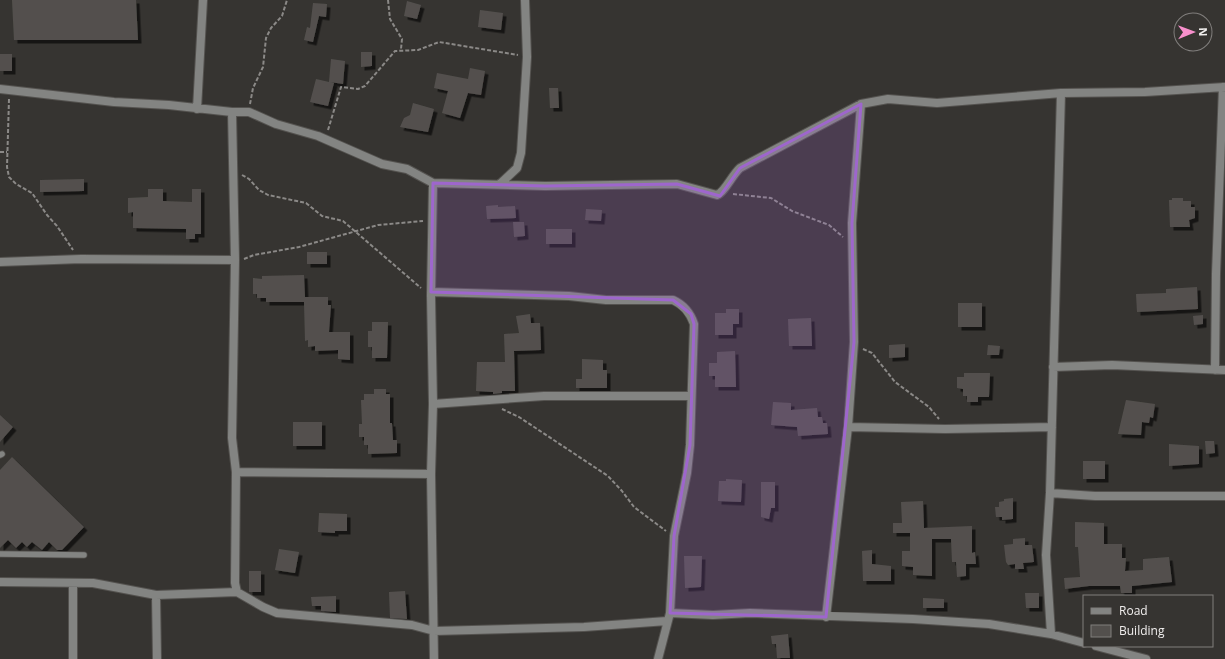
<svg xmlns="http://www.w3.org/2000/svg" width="1225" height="659" font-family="'Open Sans',sans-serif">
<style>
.building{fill:#53504d;filter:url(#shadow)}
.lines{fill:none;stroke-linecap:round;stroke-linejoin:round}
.lane-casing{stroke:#54524f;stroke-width:7}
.street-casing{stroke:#54524f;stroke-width:10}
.path{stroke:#8b8987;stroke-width:2;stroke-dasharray:4 2;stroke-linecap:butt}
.lane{stroke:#838482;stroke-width:5.5}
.street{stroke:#838482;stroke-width:8}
.marked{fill:#9e66cd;fill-opacity:0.2;stroke:#9e66cd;stroke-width:3;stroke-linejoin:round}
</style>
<defs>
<filter id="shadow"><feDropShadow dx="3.5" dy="3.5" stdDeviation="0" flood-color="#0009"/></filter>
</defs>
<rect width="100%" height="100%" fill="#363431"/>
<path class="building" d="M12,0h124l2,40h-124z
M407,1l14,4 -4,14 -13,-3z
M313,3l14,1 -1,13 -7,-1 -6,26 -9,-2 3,-13 3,1z
M480,10l23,3 -2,17 -23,-3z
M361,52h11v14l-11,1z
M0,54h12v17h-12z
M331,59l14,2 -2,23 -13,-2 4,1 -6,23 -18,-4 6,-23 13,3z
M470,68l15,3 -4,24 -13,-2 -8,25 -18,-5 6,-22 -14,-3 3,-15 31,6z
M549,88h9l1,20h-9z
M413,103l21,6 -6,23 -28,-5 4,-9 6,-3z
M84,179v12l-44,1v-12z
M148,189h15v12l29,1v-13h9v45h-6v5h-9v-10l-53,-1v-16l-5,1v-15l20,-1z
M1172,198h11v3h8v6h4v11l-6,2 1,7h-20l-1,-27h3z
M498,205v2l17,-1 1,12 -29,1 -1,-13z
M586,209l16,1 -1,11 -16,-1z
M513,222h11l1,14 -11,1z
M546,229h26v15h-26z
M307,252h20v12h-20z
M304,275l1,22h23v8h3l-2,27h21v28l-12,-1v-9l-23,1v-5l-7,1v-7l-3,1 -1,-39h-38v-4h-9v-4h-4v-16l9,1v-3z
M1197,287l1,22 -61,3 -1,-18 30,-1v-4z
M958,303h24v24h-24z
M726,309h13v15h-6v11h-18v-22h11z
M530,314l1,9h9l1,27 -27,1 1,40h-13v2l-9,1v-2l-17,-1 1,-29h28l-1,-28 15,-1 -3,-17z
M1203,315v9l-9,1 -1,-9z
M811,318l1,28h-23l-1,-27z
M372,322h16l-1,36h-15v-11h-4v-16h4z
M905,344v13l-16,1v-13z
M988,345l12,1 -1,9h-12z
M735,351l1,36h-21v-11h-6v-13h8v-11z
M582,359l21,1v10h4v18h-31v-9h6z
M964,373h26l-1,24h-11v5h-11v-6h-4v-7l-6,-1v-11h7z
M374,389h12v5h4v29h2l1,17h4v13l-29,1v-9h-4v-8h-5v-13h3l-1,-24h3v-6h10z
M1126,400l29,4 -2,14 -3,-1 -1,6 -7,-1 -1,13 -23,-1z
M773,402l18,1v7l26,-2 1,9h4l1,6h4l1,11 -30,2 -1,-9 -26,-2z
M0,415l13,12 -13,15z
M293,422h29v24h-29z
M1205,441h9l1,12 -9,1z
M1169,444l30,2v18l-30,2z
M12,457l72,70 -22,23h-5l-8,-8 -7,8 -10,-8 -5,5 -5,-5 -6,6 -8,-8 -8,8v-78z
M1083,461h22v18h-22z
M726,479l16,1 -1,22 -23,-1 1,-20h7z
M761,482h14v26h-4l-2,11 -8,-2z
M1013,498v21l-11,1v-3h-6l-1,-10h4v-5l5,-1v-2z
M923,501l1,27 48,-2v27l3,-1 1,12h-10v12l-9,1 -1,-15h-4l-1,-23h-19v37l-19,-1v-8l-11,-1v-15h8v-18h-17v-10h9l-1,-21z
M319,513l28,1v17h-12v2l-17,-1z
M1075,522l29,1v21h18v14h4l-1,13 18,-1v-11l26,-2 3,25 -40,4v7h-11l-1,-7h-31l-24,3 -1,-11 16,-1 -2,-30h-3z
M1025,538v7h7l2,17 -11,1 1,6h-9v-5l-7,1 -2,-3 -2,-17 9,-1v-5z
M279,549l20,3 -4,21 -20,-3z
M872,550v14l19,2v15h-28l-1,-30z
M684,556h18l-1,31 -16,1z
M249,571h12v21h-12z
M405,591l2,28 -17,-1 -1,-26z
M1025,593h14v15h-13z
M336,596v16l-15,-1v-5h-9l-1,-9z
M923,598l21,1v9h-21z
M788,634l2,24h-13l-1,-14h-4l-1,-8z"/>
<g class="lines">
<g class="lane-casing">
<path id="lane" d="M0,455l2,-1
M0,554l84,1"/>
</g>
<g class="street-casing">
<path id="street" d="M0,89l114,13 55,3 63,7h17l27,12 42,12 64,28 25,5 26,14 112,3 132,-2 40,11c8,-3 15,-20 23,-27l121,-64 27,-5 49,4 124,-10 84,-1 80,-5
M197,109l6,-109
M232,112l3,148 -3,178 4,34 -1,111 2,9 26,15 14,6 135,12 22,6 150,-4 83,-6
M433,183l-2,113 2,108 -2,70 3,185
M500,184l17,-16 4,-15 6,-96 -2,-57
M0,262l81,-3 154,1
M431,292l138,4 37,4h67c11,5 17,12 21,24l-4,121 -3,28 -13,63 -4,77 -12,46
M1053,367l59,-2 113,5
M1215,370l1,-96 7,-187
M433,404l111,-8h146
M848,427l6,-85 -2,-119 9,-119
M236,472l195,2
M1050,493l45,3h130
M0,582l93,1 63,12 81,-3
M156,595l1,64
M670,613l43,2 37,-2 163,6 76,5 62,10 33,9
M826,617l22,-190 97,2 107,-2
M1051,634l-5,-79 4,-62 11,-400
M1096,646l50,13
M73,659v-76"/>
</g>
<path class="path" d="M388,0l2,19 12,20 -1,10
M9,99l-2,68 2,10 7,7 16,9 15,22 10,11 16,24
M250,104l3,-16 10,-21 3,-29 5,-10 11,-12 5,-16
M328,130l13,-43 17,2 7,-3 30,-35 23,-1 21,-8 79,13
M0,152h7
M242,175l7,4 10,11 9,5 38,8 16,13 21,5 78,67
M733,194l38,4 21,13 37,14 14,12
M244,259l10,-4 45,-8 79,-22 45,-4
M863,349l9,4 23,29 34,25 10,12
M502,409l17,8 89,59 14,15 12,16 32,24"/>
<use href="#lane" class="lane"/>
<use href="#street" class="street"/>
</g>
<path class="marked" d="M861,104l-9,119 2,119 -28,275 -156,-4 4,-77 16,-91 4,-121 -3,-10 -18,-14 -242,-8 2,-109 112,3 132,-2 43,12 20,-28z"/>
<rect x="1083" y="595" width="130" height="52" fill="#363431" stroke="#807e7c"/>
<rect x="1091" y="608" width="20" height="6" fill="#838482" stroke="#807e7c"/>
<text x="1119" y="615" font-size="12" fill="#f0eeed">Road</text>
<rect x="1091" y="625" width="20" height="12" fill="#53504d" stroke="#807e7c"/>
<text x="1119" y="635" font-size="12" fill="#f0eeed">Building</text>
<g transform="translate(1193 32) rotate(89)"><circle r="19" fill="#363431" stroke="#807e7c"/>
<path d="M0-3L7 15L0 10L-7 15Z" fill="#f890cc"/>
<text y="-6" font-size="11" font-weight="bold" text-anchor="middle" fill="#f0eeed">N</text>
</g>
</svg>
